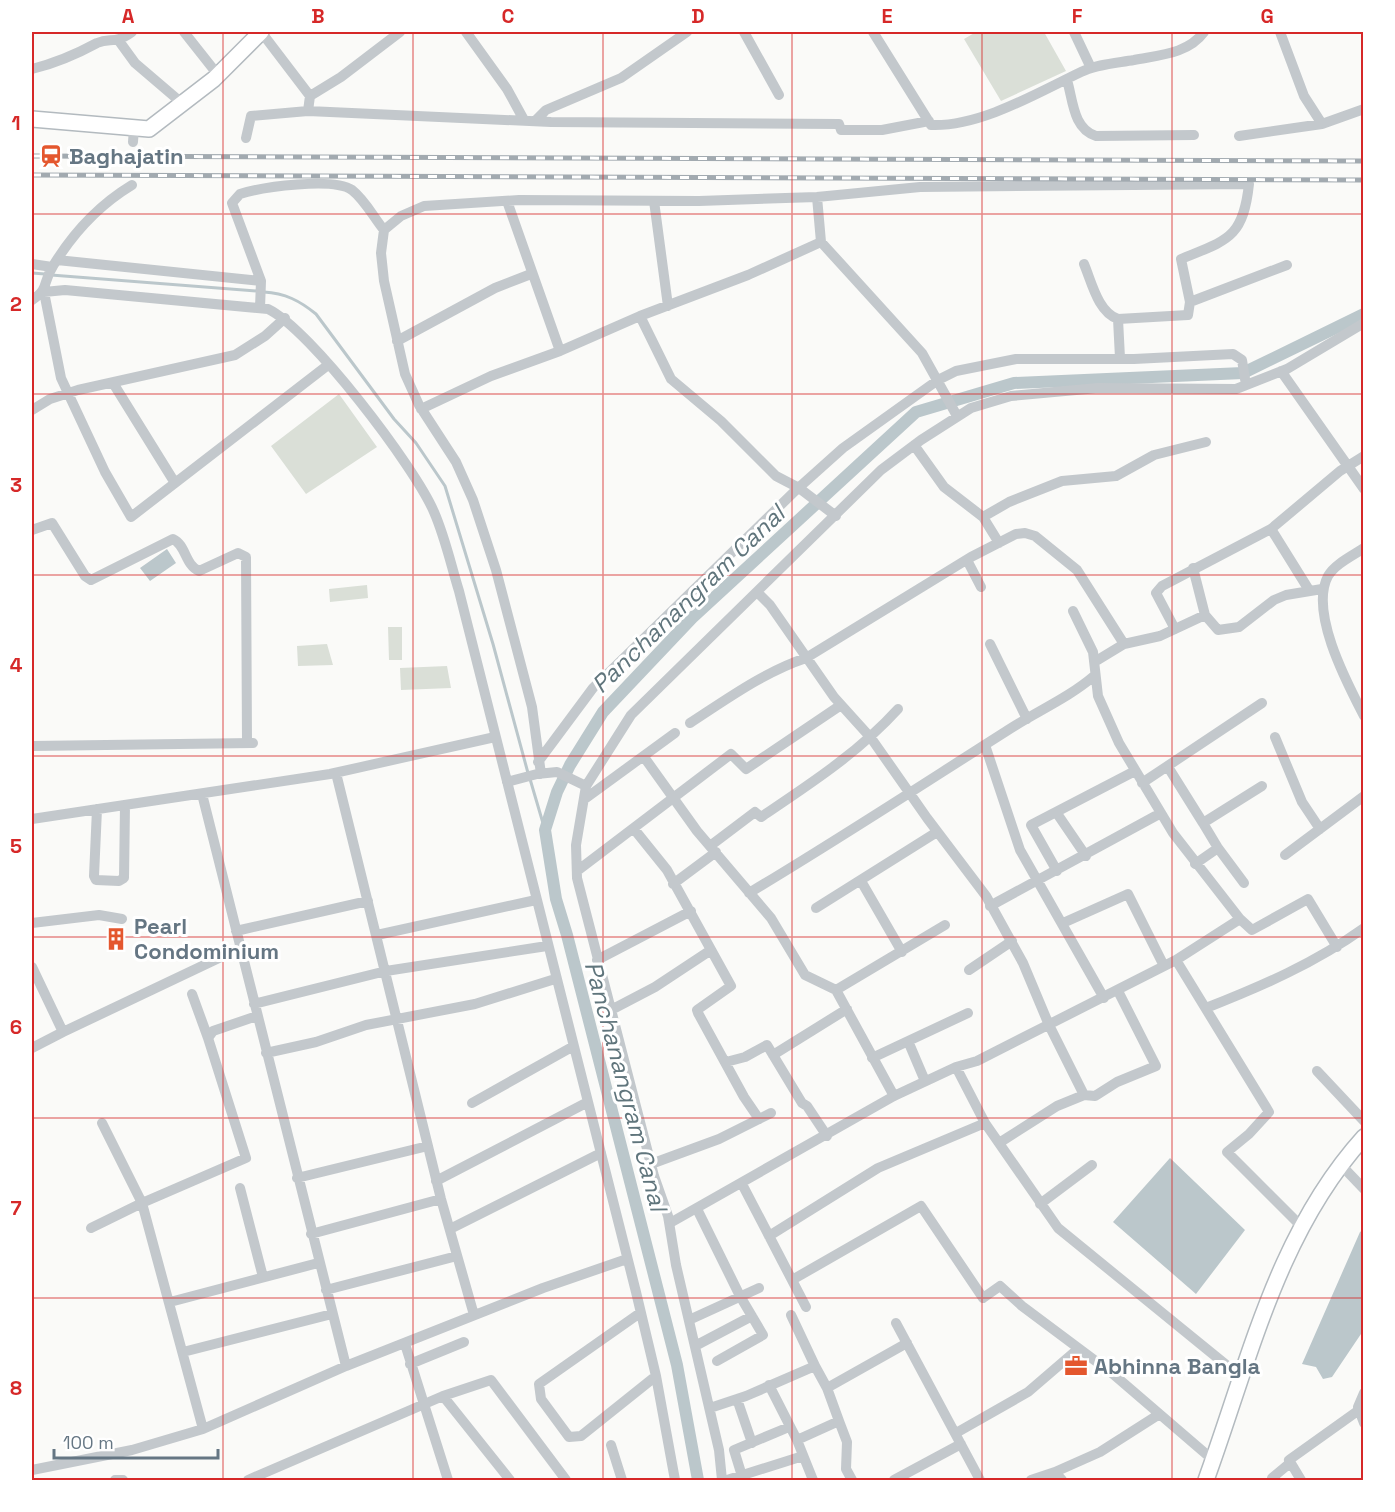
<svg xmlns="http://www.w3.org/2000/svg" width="1395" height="1512" font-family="'Space Grotesk',sans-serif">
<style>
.green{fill:#dadfd7}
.water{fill:#bbc7cb}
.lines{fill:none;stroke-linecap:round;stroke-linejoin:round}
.stream{stroke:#bbc7cb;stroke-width:3}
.canal{stroke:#bbc7cb;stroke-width:12}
.secondary-casing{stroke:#b3babf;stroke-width:18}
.street{stroke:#c3c8cc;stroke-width:10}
.secondary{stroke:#fff;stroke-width:15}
.rail-casing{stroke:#a2aab0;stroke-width:5}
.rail{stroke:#fff;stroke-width:3;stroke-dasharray:9;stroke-linecap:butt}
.grid{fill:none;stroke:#d62828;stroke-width:1.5;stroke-opacity:0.55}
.labels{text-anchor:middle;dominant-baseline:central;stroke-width:6;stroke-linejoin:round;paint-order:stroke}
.poi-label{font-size:22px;font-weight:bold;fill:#657683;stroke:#fff;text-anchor:start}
.water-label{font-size:24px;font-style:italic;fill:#60757c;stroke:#fff}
.neatline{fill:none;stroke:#d62828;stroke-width:2}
.grid-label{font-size:20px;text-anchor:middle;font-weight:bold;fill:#d62828}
</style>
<rect width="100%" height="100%" fill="#fafaf8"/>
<path class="green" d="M976,32h68l22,39 -65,30 -37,-62z
M339,394l38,53 -71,47 -35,-48z
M367,585l1,13 -38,4 -1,-13z
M388,627h14v33h-13z
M327,644l6,21 -35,1 -1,-20z
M447,666l4,22 -50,2 -1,-22z"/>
<path class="water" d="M167,549l9,14 -26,18 -10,-13z
M1170,1158l75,72 -49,64 -83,-72z
M1363,1230v101l-31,46 -9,2 -7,-12 -14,-3 58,-132z"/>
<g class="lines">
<path class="stream" d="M32,273l13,1
M51,275l206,16
M264,292c21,1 36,9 52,22l78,105 22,24 29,43 48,158 35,129
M530,779l15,51"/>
<path class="canal" d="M698,1480l-21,-115 -110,-430 -11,-36 -11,-69 12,-38 13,-27 33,-53 89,-94 224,-206 98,-29 229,-10 121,-59"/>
<g class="secondary-casing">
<path id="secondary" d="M32,119l117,10 65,-50 47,-47
M1206,1480c43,-118 71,-247 158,-343"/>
</g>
<path class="street" d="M184,32l34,43
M466,32l41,57 17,31
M744,32l35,63
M873,32l58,93c49,2 106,-32 150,-53 16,-8 36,-9 53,-12 25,-5 54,-6 70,-28
M1074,32l17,36
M1280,32l24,64 18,28 42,-15
M262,33l48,63 31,-19 59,-45
M119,41l16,22 48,41
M32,69c24,-6 43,-14 65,-26 14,-6 17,2 35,-11
M1067,80c6,20 6,49 29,56l98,-1
M310,96l-2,15 243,11 288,2 2,6h41l47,-9
M535,121l11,-11 75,-32 66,-46
M1239,136l83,-12
M246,138l5,-22 57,-5
M133,142l1,-14
M817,197l4,45
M507,201l53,150 80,-35 31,63 50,42 55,55 23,12 37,28
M654,201l14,105
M57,260l204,21
M32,264l20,3
M1084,264c8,19 14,48 34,55
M32,300c18,-12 10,-17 21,-34 20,-33 46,-61 79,-81
M260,308l1,-27 -29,-78 8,-9c22,-7 93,-17 112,-4 13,10 22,28 32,40
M640,316l108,-41 73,-33 101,111 35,63
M397,341l98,-53 36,-14
M1120,358l-2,-39 70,-4 2,-13 97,-37
M328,365l-197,152 -26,-45 -44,-94 -17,-86 21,-2 203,19c42,20 147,158 166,203 11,25 17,53 25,79l177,701 20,84 19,104
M1281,371l83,118
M113,383l62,100
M421,409l70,-33 69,-25
M32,410l18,-11 28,-9 157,-35 30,-19 20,-18
M914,445l30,42 39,30
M1271,529l38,61
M32,530l20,-7 33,53 6,4 82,-41c13,6 12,26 26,32l39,-18 8,4 1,186
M999,543l-16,-26 26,-15 53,-21 54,-5 38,-21 52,-13
M1364,548c-12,8 -29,16 -36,28 -19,36 19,107 36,140
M967,560l14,27
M1193,568l12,47
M757,592l13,13 64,92 37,41 56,80 59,78 37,67 26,62 35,70
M1073,611l20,41 5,44 21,47 54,90 67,86
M1175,629l-19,-36 6,-7 109,-57 69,-58 24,-15
M990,644l37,75
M1096,661l28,-17 36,-8 45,-21 13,15 21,-3 35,-27 12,-5 36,-6
M690,723c37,-24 74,-51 116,-65l165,-101 45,-23 9,-1 10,3 42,34 47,74
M1275,737l27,65 18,27
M985,745l35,105 84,148
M32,746l221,-3
M644,757l53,74 74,87 34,57 31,15 58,106
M538,762l55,-74 202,-197 48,-43 95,-68 18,-9 60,-12h118l99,-5 9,6 4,25
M1168,767l35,56 59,-37
M336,773l105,426 33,116
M541,774l-9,-67 -36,-137 -23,-70 -17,-38 -37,-57 -14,-31 -21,-93 -3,-28 3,-23 17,-14 23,-10 95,-6 180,1 118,-4 103,-10 329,-3c-6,55 -22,56 -68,75l9,43
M507,782l30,-8 20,-2 29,14
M1142,783l120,-80
M202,794l144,572
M586,798l89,-65
M97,809l-3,67 2,4 23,1 5,-3 1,-73
M1056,812l30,44
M32,819l298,-45 165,-37
M634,829l33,41 64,116 -34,24 1,3 46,84 15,22
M710,846l45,-34 6,5c49,-33 97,-64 137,-108
M1218,848l26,35
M1285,855l79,-59
M1195,864l23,-16 -15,-25
M577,871l154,-117 15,15 95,-64
M1057,871l-26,-46 104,-54
M861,881l41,71
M673,884l43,-32
M749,893c87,-52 171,-107 256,-161 30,-20 62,-33 89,-56
M990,906l171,-93
M816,908l121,-76
M32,923l67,-8 23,4
M1063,923l65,-29 36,72
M236,931l132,-30
M377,935l159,-35
M597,960l94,-49
M1176,960l93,152 -20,22 -22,18 74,74
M32,967l31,65 177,-84
M969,970l43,-29
M836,990l109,-65
M192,994l16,44
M254,1004l132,-33 161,-25
M1206,1008c56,-22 109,-45 158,-80
M611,1010l44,-23 56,-37
M908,1041l17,40
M32,1048l31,-16
M266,1053l50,-11 50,-17 109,-21 80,-25
M773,1055l74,-46
M872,1058l96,-45
M726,1062l19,-5 22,-12 35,58 5,3 20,30
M956,1067l29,56 73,105 183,149
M1317,1071l47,50
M472,1103l100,-56
M999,1143l58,-37 27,-11 11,1 22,-14 39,-16 -38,-75
M651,1164l68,-25 52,-26
M1341,1165l23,24
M297,1178l131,-32
M436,1181l150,-78
M742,1184l64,123
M240,1188l23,89
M1040,1204l52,-39
M697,1209l43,87 23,39 -46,26
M670,1223l224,-127 62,-29 21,-6 199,-101 64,-41 12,11 56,-31 29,48
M91,1228l51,-25 -40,-80
M450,1229l151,-76
M311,1234l130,-35
M769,1236l109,-68 107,-45
M792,1280l129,-74 62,92 17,-12 22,20 91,68 100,86
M326,1290l131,-34
M170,1302l148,-39
M640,1313l-101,71 2,15 28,38 12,-1 75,-60
M791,1315l24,51
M689,1320l70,-32
M896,1323l84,157
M405,1344l43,136
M695,1346l57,-30
M183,1352l149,-38
M410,1364l54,-22
M769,1385l28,55 42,-19 -12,-33 80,-45
M1364,1393l-6,14 6,16
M443,1396l67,84
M737,1399l15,44
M710,1408l36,-12 69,-30 12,22
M839,1421l8,21 -1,27 6,11
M203,1429l-61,-226 104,-45 -38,-120 5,-7 44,-15
M956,1433l72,-41 50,-43
M797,1440l16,40
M611,1445l11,35
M32,1470l100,-20 71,-21 143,-63 197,-78 84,-29
M742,1476l-8,-26 55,-23
M1272,1478l18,-15
M115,1480h8
M248,1480l195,-84 48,-16 75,100
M722,1480l-3,-30 -43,-185 -8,-49 -14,-40 -77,-298 -1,-33 10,-59 45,-71 250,-245 40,-30 50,-32 40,-12 87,-8 138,1 51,-20 77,-46
M727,1480l76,-24
M894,1480l67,-36
M1031,1480l24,-8
M1062,1480l-7,-8 45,-20 58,-37
M1301,1480l-12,-20 70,-50"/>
<use href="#secondary" class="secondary"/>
<g class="rail-casing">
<path id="rail" d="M32,156l1332,5
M32,175l1332,5"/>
</g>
<use href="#rail" class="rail"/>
</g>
<path class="grid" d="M223,32v1448M413,32v1448M603,32v1448M792,32v1448M982,32v1448M1172,32v1448M32,214h1332M32,394h1332M32,575h1332M32,756h1332M32,937h1332M32,1118h1332M32,1298h1332"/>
<defs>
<g id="station-bare" transform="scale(1.8)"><path d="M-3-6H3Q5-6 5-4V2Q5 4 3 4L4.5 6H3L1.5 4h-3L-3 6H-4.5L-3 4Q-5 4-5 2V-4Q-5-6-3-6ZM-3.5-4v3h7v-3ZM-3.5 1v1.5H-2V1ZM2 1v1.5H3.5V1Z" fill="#e4572e" stroke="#fff" stroke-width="2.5" paint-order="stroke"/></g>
<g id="building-bare" transform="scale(1.8)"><path d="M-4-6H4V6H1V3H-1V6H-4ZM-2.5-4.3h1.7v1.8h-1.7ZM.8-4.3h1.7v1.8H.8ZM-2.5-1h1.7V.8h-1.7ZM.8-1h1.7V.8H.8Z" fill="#e4572e" stroke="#fff" stroke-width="2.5" paint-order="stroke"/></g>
<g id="office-bare" transform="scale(1.8)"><path d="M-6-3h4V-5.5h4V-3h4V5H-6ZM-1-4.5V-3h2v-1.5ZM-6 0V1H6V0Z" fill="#e4572e" stroke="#fff" stroke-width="2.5" paint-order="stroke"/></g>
</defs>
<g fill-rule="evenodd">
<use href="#station-bare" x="51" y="156"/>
<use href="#building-bare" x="116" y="939"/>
<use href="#office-bare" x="1076" y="1366"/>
</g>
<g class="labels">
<g class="poi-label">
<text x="69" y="156">Baghajatin</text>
<text x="134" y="926">Pearl<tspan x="134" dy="25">Condominium</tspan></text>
<text x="1094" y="1366">Abhinna Bangla</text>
</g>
<g class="water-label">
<text transform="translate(688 599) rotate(-44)">Panchanangram Canal</text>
<text transform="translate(626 1086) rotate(75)">Panchanangram Canal</text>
</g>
</g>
<rect width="1395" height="1512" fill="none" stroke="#ffffff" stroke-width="66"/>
<path d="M54 1449v9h164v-9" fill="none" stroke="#657683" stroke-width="3"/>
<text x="63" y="1449" font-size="18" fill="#657683" stroke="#ffffff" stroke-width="4.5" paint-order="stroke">100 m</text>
<rect x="33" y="33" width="1329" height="1446" class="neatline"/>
<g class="grid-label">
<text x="128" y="23">A</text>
<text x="318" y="23">B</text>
<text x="508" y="23">C</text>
<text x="698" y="23">D</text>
<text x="887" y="23">E</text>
<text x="1077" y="23">F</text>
<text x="1267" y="23">G</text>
<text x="16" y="130">1</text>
<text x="16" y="311">2</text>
<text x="16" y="492">3</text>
<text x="16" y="672">4</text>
<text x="16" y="853">5</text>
<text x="16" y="1034">6</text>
<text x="16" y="1215">7</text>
<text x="16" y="1395">8</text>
</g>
</svg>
